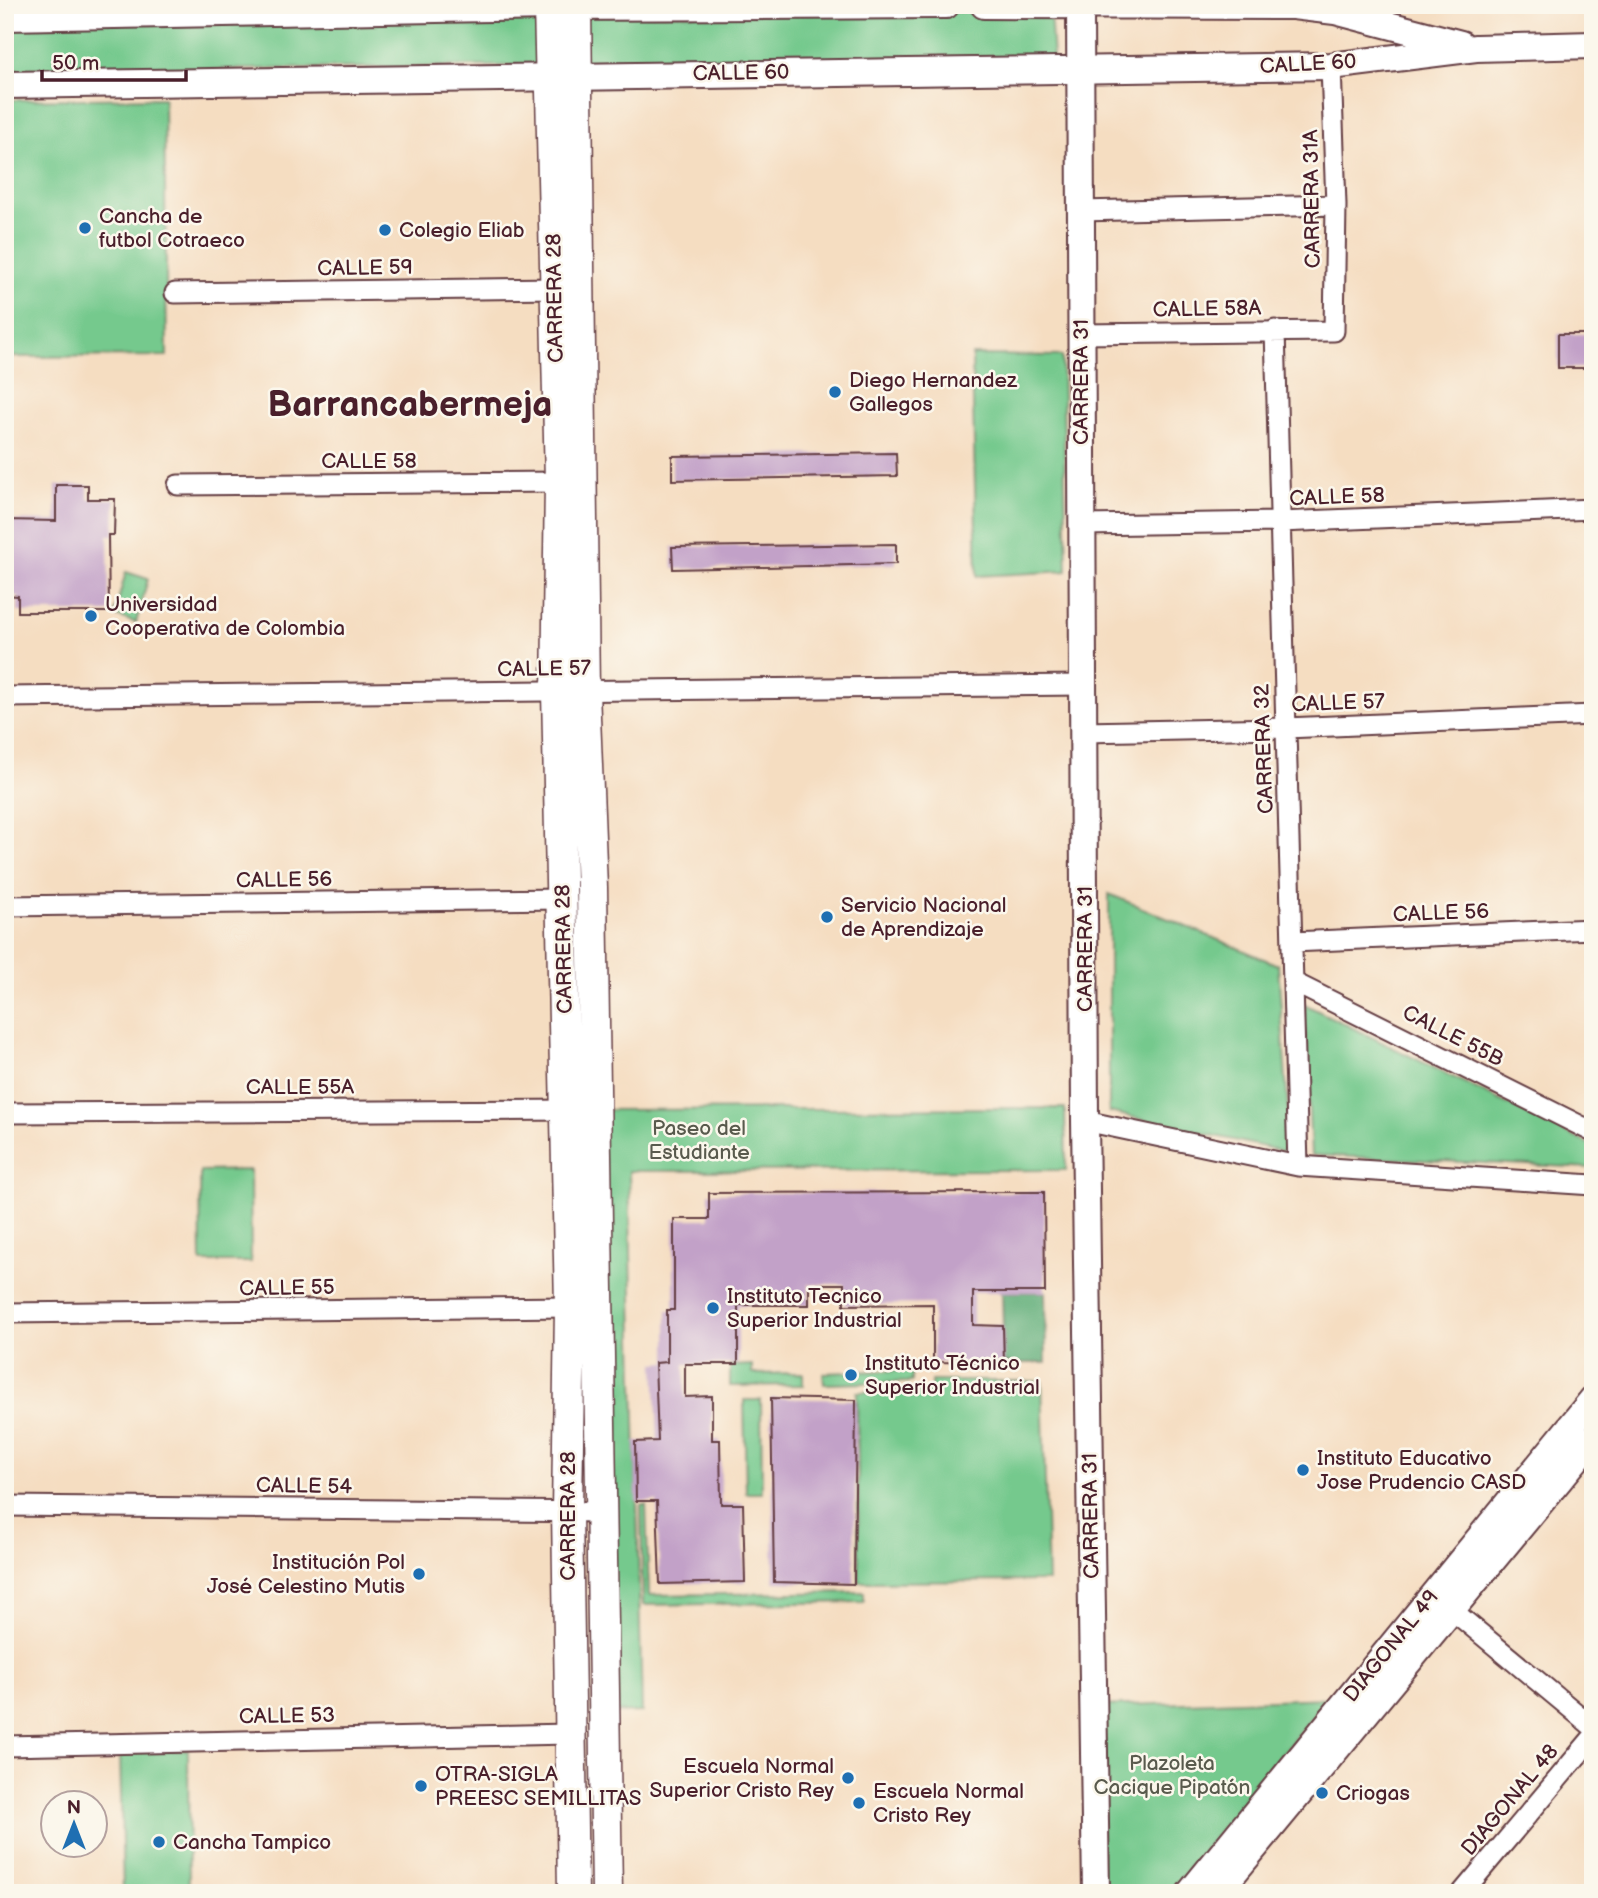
<svg xmlns="http://www.w3.org/2000/svg" width="1598" height="1898" font-family="'Balsamiq Sans',sans-serif">
<style>
.green{fill:#74c98d;stroke:#5f745c;stroke-width:2}
.forest{fill:#5fad78;stroke:#546652;stroke-width:2}
.building{fill:#c2a1c8}
.lines{fill:none;stroke-linecap:round;stroke-linejoin:round}
.street-casing{stroke:#643c42;stroke-width:23}
.secondary-casing{stroke:#643c42;stroke-width:30}
.primary-casing{stroke:#643c42;stroke-width:33}
.street{stroke:#fff;stroke-width:19}
.secondary{stroke:#fff;stroke-width:26}
.primary{stroke:#fff;stroke-width:30}
.poi-dot{fill:#1f6fb2;stroke:#fbf7ec;stroke-width:2.5}
.labels{text-anchor:middle;dominant-baseline:central;stroke-width:5;stroke-linejoin:round;paint-order:stroke}
.street-label{font-size:21px;fill:#4a1f2b;stroke:#fbf7ec}
.poi-label{font-size:21px;fill:#4a1f2b;stroke:#fbf7ec;text-anchor:start}
.park-label{font-size:21px;fill:#595a4d;stroke:#fbf7ec}
.town-label{font-size:35px;font-weight:bold;fill:#4a1f2b;stroke:#fbf7ec}
</style>
<rect width="100%" height="100%" fill="#fbf7ec"/>
<filter id="ink" filterUnits="userSpaceOnUse"><feTurbulence type="fractalNoise" baseFrequency=".0143" numOctaves="2"/><feDisplacementMap in="SourceGraphic" scale="14" xChannelSelector="R" yChannelSelector="G"/><feConvolveMatrix kernelMatrix="1 2 1 2 8 2 1 2 1" color-interpolation-filters="sRGB"/></filter>
<filter id="wash" filterUnits="userSpaceOnUse"><feTurbulence type="fractalNoise" baseFrequency=".00686" numOctaves="4" result="noise"/><feDisplacementMap in="SourceGraphic" scale="28" xChannelSelector="R" yChannelSelector="G"/><feGaussianBlur stdDeviation="1.57" result="paint"/><feColorMatrix in="noise" values="0 0 0 0 0 0 0 0 0 0 0 0 0 0 0 0 0 1.4 0 .05"/><feComposite in="paint" operator="in"/></filter>
<g filter="url(#wash)">
<rect width="100%" height="100%" fill="#f5ddc1"/>
<path class="green" d="M1050,10l3,49 -1048,13v-50z
M164,98l3,258 -162,1v-257z
M972,355l90,1 5,215 -90,5z
M126,572l22,7 -12,44 -22,-8z
M1109,894l169,71 13,188 -182,-41z
M1304,1004l289,142v22l-282,-13z
M1065,1108l1,62 -437,1 13,541 -37,1 -9,-603z
M250,1170l1,92h-50l-1,-91z
M752,1365v9l51,-1v12l-73,1v-20z
M912,1370v12l-88,2 -1,-11z
M931,1381h111l6,200 -189,1 -2,-190 74,-1z
M744,1400h17l1,93h-16z
M641,1505h5l3,90 215,-3v10l-221,3z
M1328,1698l-159,195h-69v-187z
M188,1750l1,143h-66l-3,-141z"/>
<path class="forest" d="M1002,1292h43l1,71h-42z"/>
<g id="blocks">
<path class="building" d="M1558,334h35v34h-35z
M896,453l1,23 -225,4v-24z
M56,485h32v14h27l-1,36h-6l1,77h-91v-16l-13,-1v-75l51,1z
M896,544v20l-223,5 -1,-22z
M1044,1192l1,100h-72v33l30,1 1,37 -71,-1v-58l-89,1v-21h-35v21h-71v59h-53v33l27,-1v44h8l1,64h22l2,78 -85,2 -3,-83h-21l-1,-59 23,-1 -3,-78 12,-1v-52h7v-91h35v-26z
M771,1398l85,2 -2,184 -80,-2z"/>
</g>
</g>
<g filter="url(#ink)">
<use href="#blocks" fill-opacity="0" stroke="#643c42" stroke-width="2"/>
<g class="lines">
<g class="street-casing">
<path id="street" d="M1081,211l255,-6
M175,293l380,-5
M1275,330l23,836
M1081,334l253,-3 2,-126 -5,-139
M178,485l382,-3
M1083,525l197,-3 313,-13
M5,697l1079,-12
M1084,732l202,-4 307,-13
M5,906l558,-7
M1292,942l301,-13
M1293,982l300,150
M5,1113l570,-3
M1085,1121l213,45 295,19
M5,1313l565,-6
M5,1506l598,6
M1452,1610l141,117
M5,1746l564,-12
M1462,1893l131,-156"/>
</g>
<g class="secondary-casing">
<path id="secondary" d="M984,5l309,1 42,5 126,33
M1080,6l5,1115 11,772
M5,17l544,-10 397,-2
M5,85l1326,-19 145,-18 117,-3
M1190,1893l403,-494
M1217,1893l376,-454"/>
</g>
<g class="primary-casing">
<path id="primary" d="M549,5l11,477 -3,210 13,615 -3,204 6,382
M576,5l8,687 8,195 15,1006"/>
</g>
<use href="#street" class="street"/>
<use href="#secondary" class="secondary"/>
<use href="#primary" class="primary"/>
</g>
</g>
<g class="poi-dot">
<circle cx="85" cy="228" r="7"/>
<circle cx="385" cy="230" r="7"/>
<circle cx="835" cy="392" r="7"/>
<circle cx="91" cy="616" r="7"/>
<circle cx="827" cy="917" r="7"/>
<circle cx="713" cy="1308" r="7"/>
<circle cx="851" cy="1375" r="7"/>
<circle cx="1303" cy="1470" r="7"/>
<circle cx="419" cy="1574" r="7"/>
<circle cx="848" cy="1778" r="7"/>
<circle cx="421" cy="1786" r="7"/>
<circle cx="1322" cy="1793" r="7"/>
<circle cx="859" cy="1803" r="7"/>
<circle cx="159" cy="1842" r="7"/>
</g>
<g class="labels">
<g class="street-label">
<text transform="translate(1308 64) rotate(-3)">CALLE 60</text>
<text transform="translate(741 73) rotate(-1)">CALLE 60</text>
<text transform="translate(1312 199) rotate(-91)">CARRERA 31A</text>
<text transform="translate(365 268) rotate(-1)">CALLE 59</text>
<text transform="translate(555 298) rotate(-91)">CARRERA 28</text>
<text transform="translate(1207 309) rotate(-1)">CALLE 58A</text>
<text transform="translate(1081 382) rotate(-90)">CARRERA 31</text>
<text x="369" y="461">CALLE 58</text>
<text transform="translate(1337 497) rotate(-2)">CALLE 58</text>
<text transform="translate(544 669) rotate(-1)">CALLE 57</text>
<text transform="translate(1338 703) rotate(-2)">CALLE 57</text>
<text transform="translate(1264 749) rotate(-92)">CARRERA 32</text>
<text transform="translate(284 880) rotate(-1)">CALLE 56</text>
<text transform="translate(1441 913) rotate(-2)">CALLE 56</text>
<text transform="translate(564 949) rotate(-91)">CARRERA 28</text>
<text transform="translate(1085 949) rotate(-90)">CARRERA 31</text>
<text transform="translate(1453 1036) rotate(27)">CALLE 55B</text>
<text x="300" y="1087">CALLE 55A</text>
<text transform="translate(287 1288) rotate(-1)">CALLE 55</text>
<text transform="translate(304 1486) rotate(1)">CALLE 54</text>
<text transform="translate(568 1516) rotate(-90)">CARRERA 28</text>
<text transform="translate(1091 1516) rotate(-91)">CARRERA 31</text>
<text transform="translate(1391 1646) rotate(-51)">DIAGONAL 49</text>
<text transform="translate(287 1716) rotate(-1)">CALLE 53</text>
<text transform="translate(1510 1800) rotate(-50)">DIAGONAL 48</text>
</g>
<g class="poi-label">
<text x="99" y="216">Cancha de<tspan x="99" dy="24">futbol Cotraeco</tspan></text>
<text x="399" y="230">Colegio Eliab</text>
<text x="849" y="380">Diego Hernandez<tspan x="849" dy="24">Gallegos</tspan></text>
<text x="105" y="604">Universidad<tspan x="105" dy="24">Cooperativa de Colombia</tspan></text>
<text x="841" y="905">Servicio Nacional<tspan x="841" dy="24">de Aprendizaje</tspan></text>
<text x="727" y="1296">Instituto Tecnico<tspan x="727" dy="24">Superior Industrial</tspan></text>
<text x="865" y="1363">Instituto Técnico<tspan x="865" dy="24">Superior Industrial</tspan></text>
<text x="1317" y="1458">Instituto Educativo<tspan x="1317" dy="24">Jose Prudencio CASD</tspan></text>
<text x="405" y="1562" text-anchor="end">Institución Pol<tspan x="405" dy="24">José Celestino Mutis</tspan></text>
<text x="834" y="1766" text-anchor="end">Escuela Normal<tspan x="834" dy="24">Superior Cristo Rey</tspan></text>
<text x="435" y="1774">OTRA-SIGLA<tspan x="435" dy="24">PREESC SEMILLITAS</tspan></text>
<text x="873" y="1791">Escuela Normal<tspan x="873" dy="24">Cristo Rey</tspan></text>
<text x="1336" y="1793">Criogas</text>
<text x="173" y="1842">Cancha Tampico</text>
</g>
<g class="park-label">
<text x="699" y="1128">Paseo del<tspan x="699" dy="24">Estudiante</tspan></text>
<text x="1172" y="1763">Plazoleta<tspan x="1172" dy="24">Cacique Pipatón</tspan></text>
</g>
<g class="town-label">
<text x="410" y="405">Barrancabermeja</text>
</g>
</g>
<rect width="1598" height="1898" fill="none" stroke="#fbf7ec" stroke-width="28"/>
<g transform="translate(74 1824)"><circle r="33" fill="#fbf7ec" stroke="#b4a19f" stroke-width="2"/>
<path d="M0-5L12 26L0 18L-12 26Z" fill="#1f6fb2"/>
<text y="-10" font-size="19" font-weight="bold" text-anchor="middle" fill="#4a1f2b">N</text>
</g>
<path d="M42 70v10h144v-10" fill="none" stroke="#4a1f2b" stroke-width="3.5"/>
<text x="52" y="70" font-size="21" fill="#4a1f2b" stroke="#fbf7ec" stroke-width="5" paint-order="stroke">50 m</text>
</svg>
